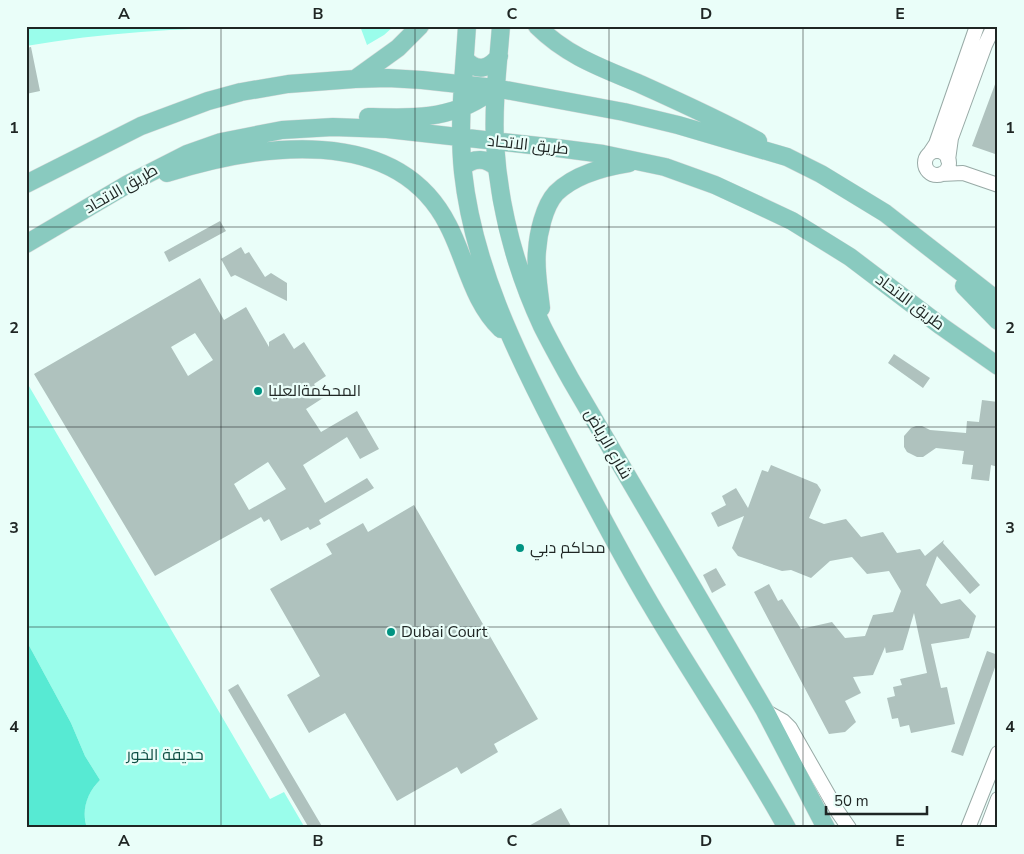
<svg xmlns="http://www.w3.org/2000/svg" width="1024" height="854" font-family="'Nunito Sans',Cairo,sans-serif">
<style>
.green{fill:#9afdeb}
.water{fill:#57ead3}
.building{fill:#afc2be;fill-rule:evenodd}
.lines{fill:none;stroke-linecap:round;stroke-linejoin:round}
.minor-casing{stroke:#98aaa6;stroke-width:16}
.major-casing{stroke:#dbdcdc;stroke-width:19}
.minor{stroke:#fff;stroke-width:14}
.major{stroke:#89cabf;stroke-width:18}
.grid{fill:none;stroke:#1f2624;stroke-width:1;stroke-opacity:0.55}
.poi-dot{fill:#009382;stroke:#eafef9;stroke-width:2}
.labels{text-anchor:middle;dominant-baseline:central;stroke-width:4.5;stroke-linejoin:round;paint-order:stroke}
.street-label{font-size:16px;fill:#1f2624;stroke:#eafef9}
.poi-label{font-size:16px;fill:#1f2624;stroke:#eafef9;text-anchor:start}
.park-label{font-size:16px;fill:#105046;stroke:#eafef9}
.neatline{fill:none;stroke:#1f2624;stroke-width:2}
.grid-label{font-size:16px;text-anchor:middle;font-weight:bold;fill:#1f2624}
</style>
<rect width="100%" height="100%" fill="#eafef9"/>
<path class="green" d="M26,26h279v2c-93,-2 -186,2 -279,18z
M360,26h34l-10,9 -17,10z
M26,381l244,418 14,-7 21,36h-218c-6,-19 0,-35 13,-48l-15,-24 -14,-33 -45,-83z"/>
<path class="water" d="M26,640l45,83 14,33 15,24c-13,13 -19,30 -13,48h-61z"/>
<path class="building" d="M31,47l9,44 -14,3v-46z
M997,79h1v76l-26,-9z
M220,221l6,10 -57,31 -5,-10z
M241,247l4,7 4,-2 16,25 6,-4 16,10v18l-52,-26 -4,2 -10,-18z
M200,278l24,42 22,-13 23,40v-5l15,-9 10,16 10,-7 22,34 -12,8 9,14 -17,11 15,23 36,-21 22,38 -19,10 -13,-22 -44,28 22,38 42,-25 7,10 -55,32 2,4 -11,6 -2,-3 -27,14 -12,-22 -5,3 -3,-5 -106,59 -121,-202zM195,333l18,27 -25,16 -17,-29zM268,462l18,27 -37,21 -15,-26z
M894,354l36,24 -7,10 -35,-25z
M982,400l16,2v65l-7,-2 -2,16 -18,-2 2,-14 -11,-1 2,-13 -28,-3 -13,9h-6l-10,-5 -3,-5v-11l7,-8 5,-2h6l8,4 36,3 1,-12 12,1z
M771,465l46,19 4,6 -12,28 15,6 22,-5 15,18 22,-5 14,21 23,-4 5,7 19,-16 -1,3 37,42 -10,9 -33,-38 -11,29 15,19 19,-5 16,17 -7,22 -38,6 10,44 6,-1 8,37 -44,9 -2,-8 -9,2 -2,-9 -6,1 -5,-21 8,-2 -2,-9 9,-2 -2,-6 27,-6 -13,-60 -11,37 -17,3 -1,-6 -12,28 -20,2 8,16 -16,8 11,21 -11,10 -16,2 -75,-142 15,-8 9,17 4,-2 19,30 31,-7 13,16 20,-2 8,-21 20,-3 8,-21 -12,-20 -22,3 -15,-17 -22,4 -19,17 -20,-8 -9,1 -44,-15 -6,-8 12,-32 -26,11 -7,-14 15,-8 -4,-9 14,-8 12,20 14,-38 6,2z
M414,505l124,214 -44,25 4,8 -37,22 -4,-7 -60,34 -52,-88 -36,20 -22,-38 33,-19 -50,-87 62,-35 -6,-10 37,-21 5,9z
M716,568l10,17 -14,8 -9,-18z
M987,651l11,4v4l-35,97 -12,-4z
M238,684l85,144h-14l-81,-138z
M561,808l11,20h-47z"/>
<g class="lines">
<g class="minor-casing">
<path id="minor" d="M925 163a12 12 0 1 1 24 0a12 12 0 1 1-24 0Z
M930,153l6,-9 41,-118
M948,160l3,-22 34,-93 9,-19
M941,174l22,-1 35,12
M765,711l18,10 7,7 48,84 11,16
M968,828l30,-75
M987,828l11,-29"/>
</g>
<g class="major-casing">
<path id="major" d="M467,26c-3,49 -9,98 -4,146 10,92 51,177 93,258 30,58 61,118 95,175 44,75 94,147 136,223
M501,26c-3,39 -8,78 -6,118 4,62 21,126 47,182 9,18 19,36 29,54l194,331 61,117
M537,26c30,30 65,42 103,58 40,18 80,36 118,57
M465,59c11,13 24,11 34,-3
M355,79l43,-31 22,-22
M368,117c48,1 88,3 127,-29
M463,167c11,-10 24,-9 34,1
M167,173c89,-28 229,-51 281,52 18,34 24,76 53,104
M26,184l115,-58 67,-25 33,-9 47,-8 67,-5 33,-1 34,2 73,8 129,24 54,13 109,32 34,17 64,39 113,88
M26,244l102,-60 59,-30 34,-12 61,-12 51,-3 54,2 170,19 46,6 62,13 50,18 41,19 36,17 58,36 91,69 57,40
M964,286l34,35
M541,308c-2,-19 -6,-39 -4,-57 1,-17 7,-45 19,-58 19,-19 48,-26 73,-30"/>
</g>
<use href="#minor" class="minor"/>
<use href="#major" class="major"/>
</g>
<path class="grid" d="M221,26v802M415,26v802M609,26v802M803,26v802M26,227h972M26,427h972M26,627h972"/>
<g class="poi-dot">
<circle cx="258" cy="391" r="5"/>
<circle cx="520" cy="548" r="5"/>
<circle cx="391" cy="632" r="5"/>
</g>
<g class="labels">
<g class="street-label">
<text transform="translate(528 145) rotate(6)">طريق الاتحاد</text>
<text transform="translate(121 189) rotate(-30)">طريق الاتحاد</text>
<text transform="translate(910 302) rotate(37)">طريق الاتحاد</text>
<text transform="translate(608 444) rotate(60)">شارع الرياض</text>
</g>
<g class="poi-label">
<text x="268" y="391">المحكمةالعليا</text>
<text x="530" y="548">محاكم دبي</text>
<text x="401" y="632">Dubai Court</text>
</g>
<g class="park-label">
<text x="165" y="755">حديقة الخور</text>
</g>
</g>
<rect width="1024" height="854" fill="none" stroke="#eafef9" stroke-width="55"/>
<path d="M826 806v8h101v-8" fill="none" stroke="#1f2624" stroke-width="2.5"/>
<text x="834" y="806" font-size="15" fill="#1f2624" stroke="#eafef9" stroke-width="4" paint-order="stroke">50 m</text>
<rect x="28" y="28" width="968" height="798" class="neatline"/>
<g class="grid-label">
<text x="124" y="19">A</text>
<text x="318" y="19">B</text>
<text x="512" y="19">C</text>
<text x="706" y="19">D</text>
<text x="900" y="19">E</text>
<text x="14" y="133">1</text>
<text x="1010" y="133">1</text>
<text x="14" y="333">2</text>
<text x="1010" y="333">2</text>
<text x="14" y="533">3</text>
<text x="1010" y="533">3</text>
<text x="14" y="732">4</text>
<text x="1010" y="732">4</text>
<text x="124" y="846">A</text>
<text x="318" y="846">B</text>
<text x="512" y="846">C</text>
<text x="706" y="846">D</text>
<text x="900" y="846">E</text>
</g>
</svg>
